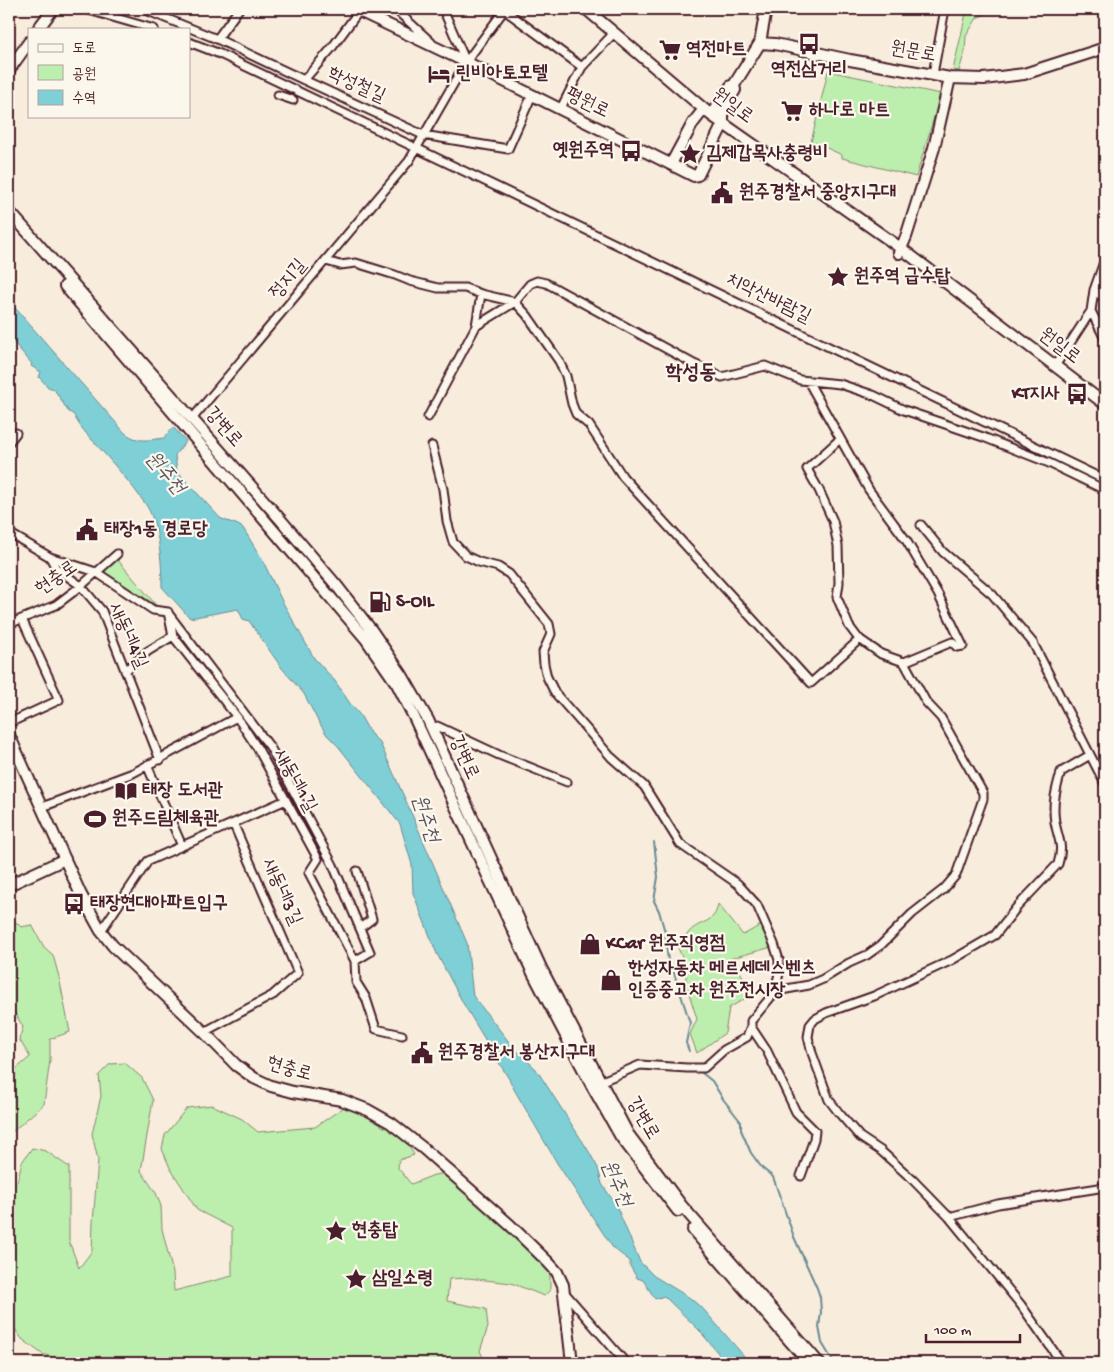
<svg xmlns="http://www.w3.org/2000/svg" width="1114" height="1372" font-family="'Gochi Hand','Poor Story',sans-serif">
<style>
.green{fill:#bceeae;stroke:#83866c}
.water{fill:#7ed0d6;stroke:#698992}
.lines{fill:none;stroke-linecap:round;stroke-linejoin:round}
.stream{stroke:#698992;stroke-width:2}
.street-casing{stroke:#4a1f2b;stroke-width:11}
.secondary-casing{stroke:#4a1f2b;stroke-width:14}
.street{stroke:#fbf7ec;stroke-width:7}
.secondary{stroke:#fbf7ec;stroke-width:10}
.labels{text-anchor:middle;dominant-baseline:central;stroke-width:4.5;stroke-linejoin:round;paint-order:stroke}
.poi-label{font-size:19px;font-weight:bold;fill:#4a1f2b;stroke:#fbf7ec;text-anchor:start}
.street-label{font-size:19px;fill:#4a1f2b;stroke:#fbf7ec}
.water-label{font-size:20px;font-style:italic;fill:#5a545e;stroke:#fbf7ec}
.quarter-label{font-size:21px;font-weight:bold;fill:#4a1f2b;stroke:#fbf7ec}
</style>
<rect width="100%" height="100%" fill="#f8eddc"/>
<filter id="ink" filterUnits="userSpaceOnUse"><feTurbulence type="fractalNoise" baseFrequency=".02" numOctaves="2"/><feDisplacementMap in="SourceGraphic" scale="10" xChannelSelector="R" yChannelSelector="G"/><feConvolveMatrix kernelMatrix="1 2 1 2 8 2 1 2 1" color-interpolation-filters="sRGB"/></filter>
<g filter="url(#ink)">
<path class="green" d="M967,9h29l-19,9 -11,18 -1,15 -6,20 -6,-1z
M828,71l113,23 -25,83 -74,-19v-3l-26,-12 -5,-1z
M116,558l40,47 -54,-34z
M718,904l25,31 20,-11 9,23 -40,11 21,36 -24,14 -4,25 -28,20 -7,-19 7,-15 -11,-35v-18l-8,-18 -1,-7 3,-5h6c11,-17 29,-10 32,-32z
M16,922l5,5 11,-2 12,22 9,8 6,22 11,55 -20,7v21l-6,44 -32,28h-3v-57l21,-18 -11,-18 4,-12 -14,-24v-77z
M125,1063l17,15 11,22 -12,71 15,22 5,13 1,23 11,44 1,18 58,-15v-48l-35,-18 -27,-42 -8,-19 3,-14 22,-27 25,-3 30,14 16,13 57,-5 29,-20h16l22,11 25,24 7,13 -15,5 -1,8 13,16 23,-9 14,-2 96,90 6,12v15l-6,6 -33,-13 -43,-5 -19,1 -2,22 39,8 2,18 -8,24 6,12h-422l-4,-4 -18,-5 -20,-15 -13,-18v-134l8,-5 5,-20 10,-14 14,3 23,16v74l10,27 13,-17 1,-29 5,-62 -6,-26 9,-38 -2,-21 11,-11z"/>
<path class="water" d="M9,301l116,132c14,10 23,7 39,5l9,-11 13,14 -11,14 2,16 43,47c7,4 17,5 23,10l20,33 19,40 32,57 21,23 16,24 9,10 10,18 10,10 30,67 57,133 6,53 40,51 23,22 52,81 10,18 4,16 14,21 24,57 14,14 36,22 14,12 46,53h-24l-26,-32 -36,-35 -9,3 -12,-19 -6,-2 -7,-12v-5l-17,-13 -16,-24 -40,-61 -42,-72 -6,-12 -46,-76 -26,-49 -24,-61 -1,-28 -12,-41 -62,-78 -11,-11 -9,-14 -14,-27 -23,-27 -32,-46 -6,-2 -5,-10 -48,9 -28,-31c0,-24 -3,-66 -18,-85 -12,-17 -27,-34 -41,-50 -10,-12 -23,-23 -29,-37l-6,-4 -14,-22 -6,-2 -9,-10 2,-5 -10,-6 1,-2 -21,-25 -2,-3z"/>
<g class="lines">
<path class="stream" d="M654,842l4,35 -4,24 5,10 6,21 3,29 6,12 16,50 -4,20 3,8
M702,1073l10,8 11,18 18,23v8l10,23 11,15 11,9 21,60 23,51 3,9 1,15 -2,15 3,16 12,20"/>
<g class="street-casing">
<path id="street" d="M85,9l69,20
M143,9l74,30 87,41 119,55 85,14 24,-54
M395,9l36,33
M443,9l23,53
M503,9l79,58
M217,39l22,-30
M189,42l31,12 192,92
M933,74l12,-65
M304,80l27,-31 28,-38
M278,95l15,5
M560,110l22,-43 32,-34
M416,148l689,332
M1105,259l-11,31 -3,21 14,28
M326,261l14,4 16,-2 39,12 15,6 28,7h27l16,6 34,8 12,13 32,46 7,15 6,28 4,10 13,11 34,52 188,206 49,-44
M1094,290l11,9
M476,326l39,-24 15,-18 7,-3 9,2 148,81 28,13 43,-11 35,14 40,4 33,11 31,15 79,27 66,26 56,27
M1055,366l36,-55
M808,381l61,109 37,50 32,54 25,52
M428,417l48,-91 5,-32
M192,419l217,-258 57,-99 39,-53
M9,442l7,-9
M432,446l11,43 4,32 6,21 13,14 13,6 19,5 11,7 40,50 2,10 -8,18 1,12 3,13 8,16 56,64 33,29 36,58 58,40 19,21 17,39 5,16v13l-4,19 -24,29v6l-4,10 -23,13 -20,18h-17l-47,-3 -38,16
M921,525l22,27 49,42 41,49 72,141
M9,533l41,24 6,11 25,18 21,25 58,149
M50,557l46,15 57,38 15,2
M168,612l5,24 64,81 21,32 60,110 -9,14 46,88 1,21 10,16 10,31 26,6
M168,613l102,134 63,118 37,87 -15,9
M9,624l47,-19 25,-19 36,-32
M904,662l48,-20 5,5 6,-1
M125,671l23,-20 25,-15
M9,723l50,-23 -37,-81
M431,728l6,-2 62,29 68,27
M147,765l35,81
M42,807l91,-34 104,-56
M357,871l15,48 -12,9
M101,931l47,-70 138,-61
M773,995l8,-5 28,-5 14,-6 26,-16 18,-8 14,-10 31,-31 32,-25 12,-14 27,-76v-6l-5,-9 -37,-66 -15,-16 -22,-40 -23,-8 -23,-16 -9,-12 -12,-29 2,-14 -1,-37 -5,-25 -14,-31 -12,-21 33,-30
M751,1027l16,24 29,61 19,19 -1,8 -13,37
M204,1032l69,-37 25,-22 -64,-148
M949,1217l49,-13 107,-17
M565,1293l61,70
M1062,1363l-41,-58 -72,-88 -36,-37 -32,-29 -21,-14 -21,-24 -10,-13 -17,-47 -4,-16 2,-12 5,-6 11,-6 48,-17 78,-36 43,-25 22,-28 41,-43c6,-20 0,-24 -3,-42 -3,-18 1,-33 6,-50l29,-17"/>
</g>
<g class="secondary-casing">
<path id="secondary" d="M355,9l111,53 228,114 4,-1 23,-47 2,-6v-13l12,-19 -1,-5
M586,9l125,106 191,134 203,155
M38,29l15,-20
M760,43l15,1 75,16 100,18 34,1 40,-5 81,-26
M9,70l20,-28
M711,115l20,-29 3,-1 26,-42 6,-34
M671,164l22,-41 7,-9
M9,211l271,308 57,67 35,45 30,44 26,45 113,248 87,166 53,71 138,158
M899,253l7,-16 28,-89 16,-70
M65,286l301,353 31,45 17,33 119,256 59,113 29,51 57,74
M9,735l72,160 20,36 12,15 91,86 32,33 18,13 17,8 22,6 49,8 26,10 23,13 33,26 86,76 38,37 9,10 6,13 9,78
M9,885l56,-26
M693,1230l116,133"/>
</g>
<use href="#street" class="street"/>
<use href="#secondary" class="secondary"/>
</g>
</g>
<defs>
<g id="bus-bare" transform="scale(1.725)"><path d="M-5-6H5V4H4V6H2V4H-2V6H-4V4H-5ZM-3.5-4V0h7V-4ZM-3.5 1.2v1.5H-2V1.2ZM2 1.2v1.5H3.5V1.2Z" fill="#4a1f2b" stroke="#fbf7ec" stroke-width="2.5" paint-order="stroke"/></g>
<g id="supermarket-bare" transform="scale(1.725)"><path d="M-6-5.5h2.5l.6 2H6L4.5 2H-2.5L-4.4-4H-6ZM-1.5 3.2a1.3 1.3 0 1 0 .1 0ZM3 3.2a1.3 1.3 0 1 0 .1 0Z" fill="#4a1f2b" stroke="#fbf7ec" stroke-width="2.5" paint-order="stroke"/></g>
<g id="hotel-bare" transform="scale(1.725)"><path d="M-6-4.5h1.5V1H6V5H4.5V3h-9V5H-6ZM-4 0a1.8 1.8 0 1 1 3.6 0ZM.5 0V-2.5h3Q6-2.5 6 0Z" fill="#4a1f2b" stroke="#fbf7ec" stroke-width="2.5" paint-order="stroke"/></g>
<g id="sight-bare" transform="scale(1.725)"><path d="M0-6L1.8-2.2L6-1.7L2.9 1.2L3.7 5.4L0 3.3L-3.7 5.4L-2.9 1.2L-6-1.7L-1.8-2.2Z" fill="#4a1f2b" stroke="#fbf7ec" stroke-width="2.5" paint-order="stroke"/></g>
<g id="civic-bare" transform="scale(1.725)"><path d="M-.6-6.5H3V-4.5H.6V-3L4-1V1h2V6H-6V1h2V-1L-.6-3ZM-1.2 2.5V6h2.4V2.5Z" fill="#4a1f2b" stroke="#fbf7ec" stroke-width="2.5" paint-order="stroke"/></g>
<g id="fuel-bare" transform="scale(1.725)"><path d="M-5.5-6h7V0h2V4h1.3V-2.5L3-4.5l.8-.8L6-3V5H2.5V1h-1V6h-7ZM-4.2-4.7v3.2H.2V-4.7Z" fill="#4a1f2b" stroke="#fbf7ec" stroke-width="2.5" paint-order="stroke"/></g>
<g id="library-bare" transform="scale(1.725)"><path d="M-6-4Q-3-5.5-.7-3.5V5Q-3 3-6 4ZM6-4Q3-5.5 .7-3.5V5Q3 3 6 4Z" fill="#4a1f2b" stroke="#fbf7ec" stroke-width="2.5" paint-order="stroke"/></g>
<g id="stadium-bare" transform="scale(1.725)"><path d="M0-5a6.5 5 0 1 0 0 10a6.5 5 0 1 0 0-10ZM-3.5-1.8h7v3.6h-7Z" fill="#4a1f2b" stroke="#fbf7ec" stroke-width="2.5" paint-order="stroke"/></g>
<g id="shop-bare" transform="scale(1.725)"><path d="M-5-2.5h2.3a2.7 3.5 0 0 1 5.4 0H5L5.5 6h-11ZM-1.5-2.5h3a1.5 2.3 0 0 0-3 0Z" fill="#4a1f2b" stroke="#fbf7ec" stroke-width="2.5" paint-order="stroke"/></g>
</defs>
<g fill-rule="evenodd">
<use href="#bus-bare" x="809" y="44"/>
<use href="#supermarket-bare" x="670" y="50"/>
<use href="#hotel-bare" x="439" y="74"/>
<use href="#supermarket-bare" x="792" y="111"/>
<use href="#bus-bare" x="631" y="151"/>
<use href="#sight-bare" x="690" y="154"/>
<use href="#civic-bare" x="722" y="193"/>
<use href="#sight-bare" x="838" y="277"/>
<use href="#bus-bare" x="1077" y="394"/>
<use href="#civic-bare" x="87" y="530"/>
<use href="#fuel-bare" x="380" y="602"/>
<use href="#library-bare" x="126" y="791"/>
<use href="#stadium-bare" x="95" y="819"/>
<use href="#bus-bare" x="74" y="904"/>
<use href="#shop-bare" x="590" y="944"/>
<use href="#shop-bare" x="611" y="980"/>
<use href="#civic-bare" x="422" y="1053"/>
<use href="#sight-bare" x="336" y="1231"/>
<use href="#sight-bare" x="356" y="1279"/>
</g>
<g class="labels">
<g class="poi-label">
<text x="686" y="50">역전마트</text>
<text x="809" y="70" text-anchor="middle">역전삼거리</text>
<text x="456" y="74">린비아토모텔</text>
<text x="809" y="111">하나로 마트</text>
<text x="614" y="151" text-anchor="end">옛원주역</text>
<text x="706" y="154">김제갑목사충령비</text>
<text x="739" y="193">원주경찰서 중앙지구대</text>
<text x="854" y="277">원주역 급수탑</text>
<text x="1060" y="394" text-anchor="end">KT지사</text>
<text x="104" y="530">태장1동 경로당</text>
<text x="396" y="602">S-OIL</text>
<text x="142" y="791">태장 도서관</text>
<text x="112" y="819">원주드림체육관</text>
<text x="90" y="904">태장현대아파트입구</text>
<text x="606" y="944">KCar 원주직영점</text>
<text x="628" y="969">한성자동차 메르세데스벤츠<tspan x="628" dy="22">인증중고차 원주전시장</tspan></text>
<text x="438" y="1053">원주경찰서 봉산지구대</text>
<text x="352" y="1231">현충탑</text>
<text x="372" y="1279">삼일소령</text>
</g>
<g class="street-label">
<text transform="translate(913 53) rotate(10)">원문로</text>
<text transform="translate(356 86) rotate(24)">학성철길</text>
<text transform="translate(587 104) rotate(26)">평원로</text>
<text transform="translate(732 107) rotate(36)">원일로</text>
<text transform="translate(289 280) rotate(-50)">정지길</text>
<text transform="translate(768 299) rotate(26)">치악산바람길</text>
<text transform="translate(1059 347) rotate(37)">원일로</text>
<text transform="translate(223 428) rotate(49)">강변로</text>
<text transform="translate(57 579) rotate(-35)">현충로</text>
<text transform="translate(127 636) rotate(66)">새동네4길</text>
<text transform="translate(463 758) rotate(66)">강변로</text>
<text transform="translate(294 781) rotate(61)">새동네1길</text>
<text transform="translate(281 892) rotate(66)">새동네3길</text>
<text transform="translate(289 1070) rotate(16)">현충로</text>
<text transform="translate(642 1119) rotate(60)">강변로</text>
</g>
<g class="water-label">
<text transform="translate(164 474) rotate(50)">원주천</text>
<text transform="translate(424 819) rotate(72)">원주천</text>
<text transform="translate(615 1184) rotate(67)">원주천</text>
</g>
<g class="quarter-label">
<text x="691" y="374">학성동</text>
</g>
</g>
<rect width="1114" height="1372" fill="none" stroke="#fbf7ec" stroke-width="30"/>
<rect x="15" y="15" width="1084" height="1342" fill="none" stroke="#4a1f2b" stroke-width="2" filter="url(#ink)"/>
<rect x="28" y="28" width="162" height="90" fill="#fbf7ec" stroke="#b4a19f"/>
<rect x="38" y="44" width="25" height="8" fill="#fbf7ec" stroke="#b4a19f"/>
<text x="72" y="52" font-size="15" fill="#4a1f2b">도로</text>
<rect x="38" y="65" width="25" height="15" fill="#bceeae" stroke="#b4a19f"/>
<text x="72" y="78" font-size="15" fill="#4a1f2b">공원</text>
<rect x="38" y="90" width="25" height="15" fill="#7ed0d6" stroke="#b4a19f"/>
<text x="72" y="102" font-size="15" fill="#4a1f2b">수역</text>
<path d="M926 1334v8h94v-8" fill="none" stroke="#4a1f2b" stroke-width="2.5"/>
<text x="934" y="1334" font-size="15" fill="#4a1f2b" stroke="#fbf7ec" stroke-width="4" paint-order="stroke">100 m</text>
</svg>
